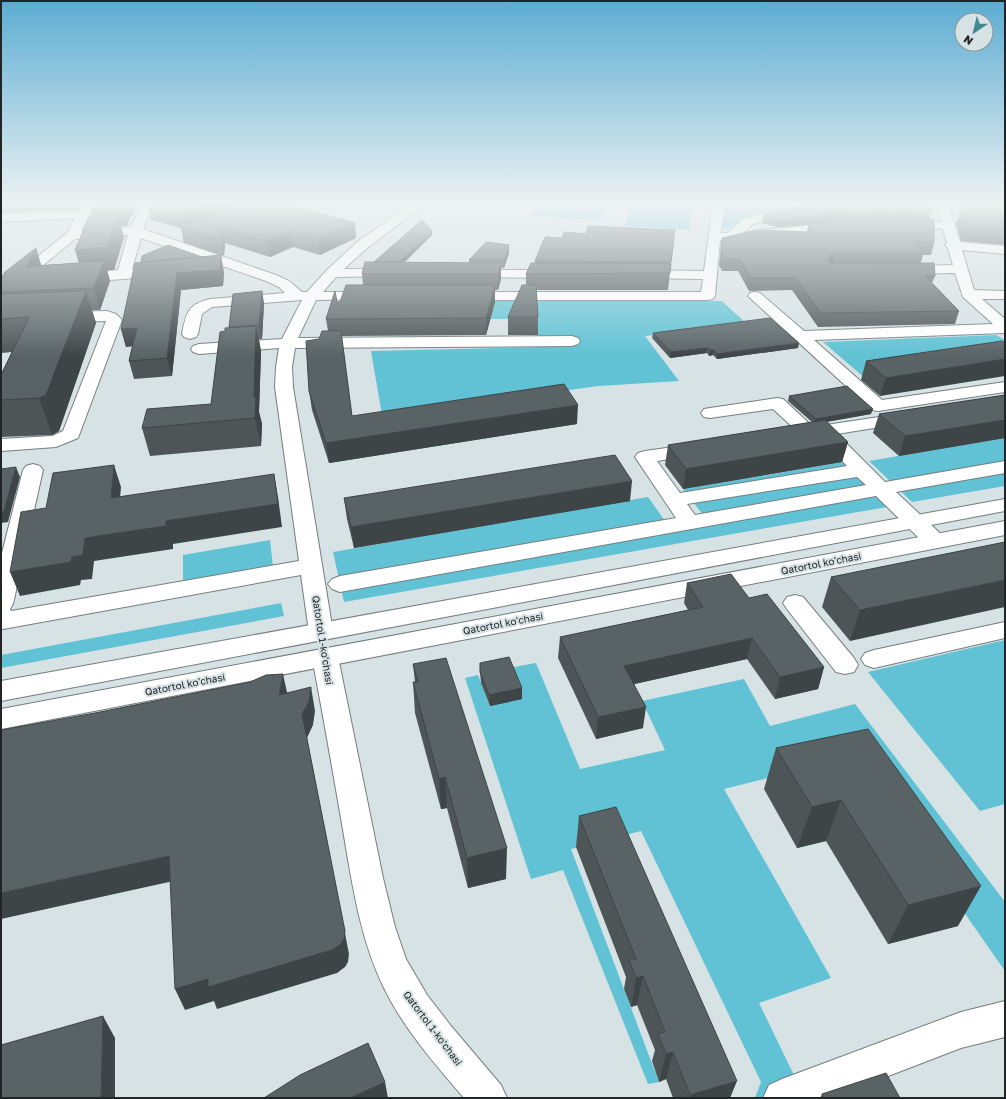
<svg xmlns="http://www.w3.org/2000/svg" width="1006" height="1099" font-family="'Golos Text',sans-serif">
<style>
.green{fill:#60c2d4}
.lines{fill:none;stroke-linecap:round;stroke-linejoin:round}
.minor-casing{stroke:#747e80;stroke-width:2}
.major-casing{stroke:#747e80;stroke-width:2}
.minor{fill:#fff;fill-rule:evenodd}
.major{fill:#fff;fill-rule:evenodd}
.wall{fill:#4d5557}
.shaded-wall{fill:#3e4547}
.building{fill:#596365;stroke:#3e4547}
.labels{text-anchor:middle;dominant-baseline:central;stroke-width:4;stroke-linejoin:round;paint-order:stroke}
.street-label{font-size:10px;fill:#212526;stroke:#d7e2e4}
</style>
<rect width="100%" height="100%" fill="#d7e2e4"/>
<path class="green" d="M725,203h69l6,1 -63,22 -16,3z
M537,204l66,4 -3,12 -68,-4z
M630,204l60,4v22l-64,-4z
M361,299l361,2 26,24 -103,11 34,45 -80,5 -217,29 -11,-64 171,-4 -4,-11 -1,-17h-203z
M996,335l9,5v26l-139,13 -43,-37z
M1005,438v48l-93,16 -43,-41z
M843,462l44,45 -543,95 -11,-50 315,-55 25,35 37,-8 -27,-35z
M270,540l3,27 -90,17v-29z
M281,603l3,13 -283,52v-13z
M1005,640v164l-25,7 -112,-139z
M536,663l44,106 85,-19 -23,-49 102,-22 26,47 85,-22 150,198v69l-150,-215 -131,33 107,189 -72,25 46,95h-50l6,-16 -120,-251 -70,18 88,233 -11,2 -85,-214 -32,9 -66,-201 13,-3 12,31 19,-38z"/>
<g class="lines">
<g class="minor-casing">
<path id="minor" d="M83,203h12l-14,28 50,-4 11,-24h12l-11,26 133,46 13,6 13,11h5l20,-22 30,-28 56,-39h14l-60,45 -23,21h49l5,1 2,3 -2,3 -62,1 -13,15h48l5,1 2,3 -2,3 -60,1 -18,38 274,-2 6,2 2,3 -2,3 -6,2 -277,2 -3,19 1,20 40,245 -3,6 -9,3 -9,-3 -3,-6 -8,-57 -298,54h-2v-72l22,-87 3,-4 7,-2 7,2 3,4 -30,134 -3,5 1,2 288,-50 -24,-174 1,-20 3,-19 -80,6 -6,-2 -2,-3 2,-3 6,-2 83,-5 20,-39 -90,7 -10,7 -4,20 -2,3 -6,2 -6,-2 -2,-3c4,-21 6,-30 28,-35l75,-6 -6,-6 -13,-6 -125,-43 -9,31 30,-2 5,1 2,3 -2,3 -43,5 -45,3 -5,-1 -2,-3 2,-3 5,-1 39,-4 10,-35 -53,4 -69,57 -5,1v-11l66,-53 8,-15 -74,4v-8l78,-3z
M713,203h12l-4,30h6l18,-15 50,-13 -2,-2h22l1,2 -2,3 -61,16 -18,16h-15l-5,56 -2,3 -5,1h-243l-5,-1 -2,-3 2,-3 5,-1h236l2,-13 -62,-1 -5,-1 -2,-3 2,-3 5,-1 63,1z
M936,203h12l12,39 45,4v8l-43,-4 12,40 31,1v8h-23l23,20v14l-191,7 68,60 123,-18v10l-127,19 -6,-1 -124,-114 2,-3 5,-1 5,1 44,38 189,-7 -30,-27 -8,-24 -50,1 -5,-1 -2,-3 2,-3 5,-1 48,-1 -5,-17 -3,-3 2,-2 -4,-14 -40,-3 -4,-1 -2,-3 2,-3 4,-1 38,4z
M837,223l4,1 2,3 -2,3 -79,8 -5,-1 -1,-3 1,-3 5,-1z
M471,270h86l5,1 2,3 -2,3 -5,1 -91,-1 -2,-3 2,-3z
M107,311l9,3 6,6 -44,118 -22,9 -55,4v-12l51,-3 11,-5 43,-110 -42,1 -5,-2 -3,-3 3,-3 5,-2z
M777,398l6,1 30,28 92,-14 6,1 3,4 -3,4 -74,12 48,48 120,-21v12l-109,19 47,44 3,5 -3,5 -8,2 -8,-2 -51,-50 -536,96 -8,-3 -4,-5 4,-5 8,-3 336,-58 -41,-61 3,-4 7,-2 50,-7 7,2 3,4 -3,4 -45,7 23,32 167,-27 -28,-29 -15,3 -7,-2 -2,-4 2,-3 -24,-22 -63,9 -6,-1 -3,-4 3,-4 6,-1zM857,477l9,8 -171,30 -8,-11z
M795,595l8,2 51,61 4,7 -4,7 -9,2 -9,-2 -49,-63 -4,-6 4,-6z
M1005,622v16l-131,30 -9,-3 -4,-6 4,-6 9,-3z
M325,648l9,3 4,6 45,221 12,49 11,32 21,36 24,31 50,59 6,13h-43c-30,-35 -60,-69 -80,-110 -24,-49 -32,-105 -41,-158 -10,-58 -20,-115 -31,-173l4,-6z
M1005,1001v36l-44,11 -130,50h-68l6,-13 13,-6 179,-67z"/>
</g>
<g class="major-casing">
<path id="major" d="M1005,499v12l-1004,190v-20z
M1005,521v14l-1004,194v-20z"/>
</g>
<use href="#minor" class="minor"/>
<use href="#major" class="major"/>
</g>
<path class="wall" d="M1,203h81l-4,7 -77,2z
M90,203h51l-2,3 -3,-1 -3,10h-2l-4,11h-6l3,11 -10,33h-7l3,11 -10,29h-8l4,13 -37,108 -7,4 -51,2v-62l11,-23 -11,1v-74l35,-31 5,17 38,-2 14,-46 -2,-6 1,-2z
M147,203h136l72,20 1,15 -36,17 -27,-8 -23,10 -45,-14 -1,13 -40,-13 -3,-15 -30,-8z
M489,203h14v1z
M810,203l122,9 -2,7 4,24 -3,12h-8l-2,8 14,13 -3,7 27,28 -4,13 -137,3 -26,-37 -43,1 -11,-20h-16l-3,-6 3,-27 85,-6 1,-7 -31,2 -15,-4 1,-8z
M1005,203v42l-44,-4 -5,-17 4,-12z
M675,230l-7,60h-132l2,27v18h-30v-18l18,-32v-11l9,-11v-2l27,-23 24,-4z
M432,231v4l-28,28h65v-3l40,-15v8l-5,15h-3v11l-3,11h-3v12l-9,33 -145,1 11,80 225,8 -248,39 -17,-53 -3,-19 10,-52 9,-8 -2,-12 11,-17h3l23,-17 -1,-11 12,-12z
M141,262l83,10 -1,14 -42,4 -9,86 -38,3 -5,-18 3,-15 -6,1 -5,-18z
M262,291l2,13 -2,35h-3l2,12 -2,61 3,12 -1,22 -111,10 -8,-28 69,-24 14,-73 4,-3 4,-34z
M653,333l145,15 -81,11 -4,-4 -4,1 -2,-3 -37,5 -18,-20z
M1002,341l-122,55 -19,-16 5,-19z
M1005,395v43l-106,18 -26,-23 6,-19z
M789,396l82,18 -45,8 22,20 -6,20 -159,27 -18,-24 3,-20 144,-23 -24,-21z
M344,498l286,3 -276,47 -7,-29z
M1005,542l-155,99 -28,-34 9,-30z
M687,583l62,15 75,69 -6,22 -43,10 -28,-40 -113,25 9,44 -47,11 -38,-81 2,-21 128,-27 -4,-7z
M413,664l93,215 -38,9 -21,-80 -6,1 -26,-96 -2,-31h2z
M480,672l42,16v11l-32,7 -9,-23z
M868,729l90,197 -70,18 -62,-103 -29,7 -33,-59 12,-41z
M579,816l151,282h-57l-7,-19 -7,3 -7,-21 3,-11 -18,-45 -6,2 -7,-18 2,-12 -50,-130z
M822,1094l78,4h-80z"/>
<path class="shaded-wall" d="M76,203h6l-4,7z
M124,203h4l3,12 -4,11h-6l3,11 -10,33h-7l3,11 -10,29 -6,-22 -12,-15 -7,-23 21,-22 -5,-17z
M130,203h6v2l-3,10z
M205,203h51l-71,26 -4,-17z
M888,210l-2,8 -109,9 1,-7z
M355,223l1,15 -36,17 -2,-16z
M222,228l3,15 -1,13 -3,-16z
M291,231l2,16 -23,10 -3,-16z
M432,231v4l-34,33v-4z
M509,245v8l-5,15v-8z
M36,248l6,20 -16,-1z
M836,253l-3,13 -5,-6 2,-5z
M221,255l3,17 -1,14 -42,4 -9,86 -5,-18 10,-85z
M501,263v16l-3,11v-16z
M495,285v17l-9,33v-17z
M86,291l10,32 -37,108 -7,4 -13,-37z
M262,291l2,13 -2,35 -3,-14z
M256,326l5,25 -2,61 3,12 -1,22 -6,-28 -1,-21z
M137,328l4,17 -15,2 -5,-18z
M799,343l-1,5 -81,11v-5z
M707,348v5l-37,5 1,-6z
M710,350h4l-1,5 -4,1z
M1005,359v17l-125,20 6,-18z
M578,405l-1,19 -248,39 -3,-20z
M873,409l-2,5 -57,10 2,-5z
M1005,420v18l-106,18 6,-20z
M848,442l-6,20 -159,27 3,-20z
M114,465l7,22 -3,33 -7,-22z
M16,467l4,10 -12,45 -7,1v-11z
M274,474l4,23 4,30 -109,17v5l-79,12 -2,18 -11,1 -1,5 -60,11 -10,-24 62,-15 13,-19 81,-17z
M632,481l-2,20 -276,47 -3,-21z
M1005,580v27l-155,34 10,-31z
M752,638l-5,21 -126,28 3,-21z
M824,667l-6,22 -43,10 5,-22z
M283,674l5,23 -9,-2z
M311,687l4,24 -2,14 -6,13 42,216 -1,8 -3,5 -8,6 -120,36 -3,-8 -29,9 -10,-21 127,-275z
M522,688v11l-32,7 -1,-11z
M646,707l-3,21 -47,11 2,-22z
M445,777l2,31 -6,1 -2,-30z
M841,800l-15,41 -29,7 15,-41z
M507,848l-1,31 -38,9 -1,-30z
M169,856l9,24 -177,39v-26z
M981,886l-23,40 -70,18 20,-39z
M643,976l-6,29 -6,2 5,-29z
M103,1016l12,22v60h-14z
M673,1052l-7,27 -7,3 7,-28z
M737,1081l-7,17h-41l1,-3z
M385,1082l3,16h-38z"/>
<path class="building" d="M95,203h29l-1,5 -32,3z
M149,203h56l-24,9z
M243,203h40l72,20 -37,16 -27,-8 -24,10 -45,-13 -1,12 -40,-13z
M810,203h122v9l-44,-2 -110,10 -15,-5z
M963,203h42v29l-40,-4 -5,-16z
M118,215l-10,32 -33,3 14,-33z
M889,217l45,2v24l-21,-1 11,10 -88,1 -6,2 -2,5 3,3 5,1 98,-1 1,13h-10l34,35 -138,2 -26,-35h-44l-11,-19h-16l-3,-6 1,-15 35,-8 53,2 1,-7 -3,-1z
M422,220l10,11 -33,31h-25z
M588,226l87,4 -4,32 -136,-1 10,-24 17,1 2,-6 22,2z
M486,242l23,3 -5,15h-35z
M168,245l34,12 -61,5 1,-6z
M36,248l-10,19 78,-6 -10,27 -93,4v-13l4,-7z
M221,255l-1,15 -43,3 -10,85 -38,3 8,-33 -16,1 14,-66z
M365,262l136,1 -3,11h-136z
M531,263l140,1 -1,9 -144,1z
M346,285h149l-9,33 -160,1 9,-28 2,11h3z
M522,285h14l2,32h-30z
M86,291l-40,104 -7,3 -38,2v-25l28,-58 -28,2v-25z
M262,291l-3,34 -30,2 4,-33z
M770,318l29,25 -82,11 -3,-4h-4l-3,-2 -36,4 -18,-19z
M256,326l-2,71h2l-1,21 -113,10 5,-19 64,-5 9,-72 5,-1v-3z
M322,331h19l11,85 212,-32 14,21 -252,38 -17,-52 -3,-50 13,-2z
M1002,341l3,2v16l-119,19 -20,-17z
M847,386l26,23 -57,10 -27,-23z
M1005,395v25l-100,16 -26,-22z
M825,420l23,22 -162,27 -18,-24z
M615,455l17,26 -281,46 -7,-29z
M114,465l-3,33 163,-24 4,30 -112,17v5l-81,12 -2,17 -11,2 -1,5 -61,10 11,-60 25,-4 7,-35z
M16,467l-12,45h-3v-43z
M1005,542v38l-145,30 -29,-33z
M731,574l18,24 18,-4 57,73 -44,10 -28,-39 -128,28 22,41 -48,10 -38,-80 143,-30 -16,-24z
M509,657l13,31 -33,7 -9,-23v-9z
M446,658l61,190 -40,10 -22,-81 -6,2 -26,-97h5l-5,-18z
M283,674l-4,21 32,-8 -2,15 -7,12 43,217 -1,8 -4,6 -8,5 -124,37v-8l-33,10 -6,-133 -168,37v-163l94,-17 155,-31 16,-7z
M868,729l113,157 -73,19 -67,-105 -29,7 -36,-59z
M616,807l121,274 -47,14 -17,-43 -7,2 -8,-20 7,-2 -22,-56 -7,2 -7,-18 7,-1 -57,-143z
M103,1016l-2,82h-100v-53z
M368,1043l17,39 -35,16h-86l36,-23z
M886,1073l14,25h-76l-2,-4z"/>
<linearGradient id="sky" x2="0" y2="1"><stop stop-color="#5bacd2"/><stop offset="0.57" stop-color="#edf2f3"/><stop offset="1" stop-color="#edf2f3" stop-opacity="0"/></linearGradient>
<rect width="1006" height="357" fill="url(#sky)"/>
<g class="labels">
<g class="street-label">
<text transform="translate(821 563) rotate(-11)">Qatortol ko'chasi</text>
<text transform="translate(503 623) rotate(-11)">Qatortol ko'chasi</text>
<text transform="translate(323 640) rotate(81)">Qatortol 1-ko'chasi</text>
<text transform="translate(185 684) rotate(-11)">Qatortol ko'chasi</text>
<text transform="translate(433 1028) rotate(53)">Qatortol 1-ko'chasi</text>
</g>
</g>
<rect width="1006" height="1099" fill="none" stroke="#212526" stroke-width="4"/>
<g transform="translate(974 32) rotate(215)"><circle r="19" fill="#d7e2e4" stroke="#8e9698"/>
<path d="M0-3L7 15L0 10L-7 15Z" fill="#428794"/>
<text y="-6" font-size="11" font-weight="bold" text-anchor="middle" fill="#212526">N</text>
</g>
</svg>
